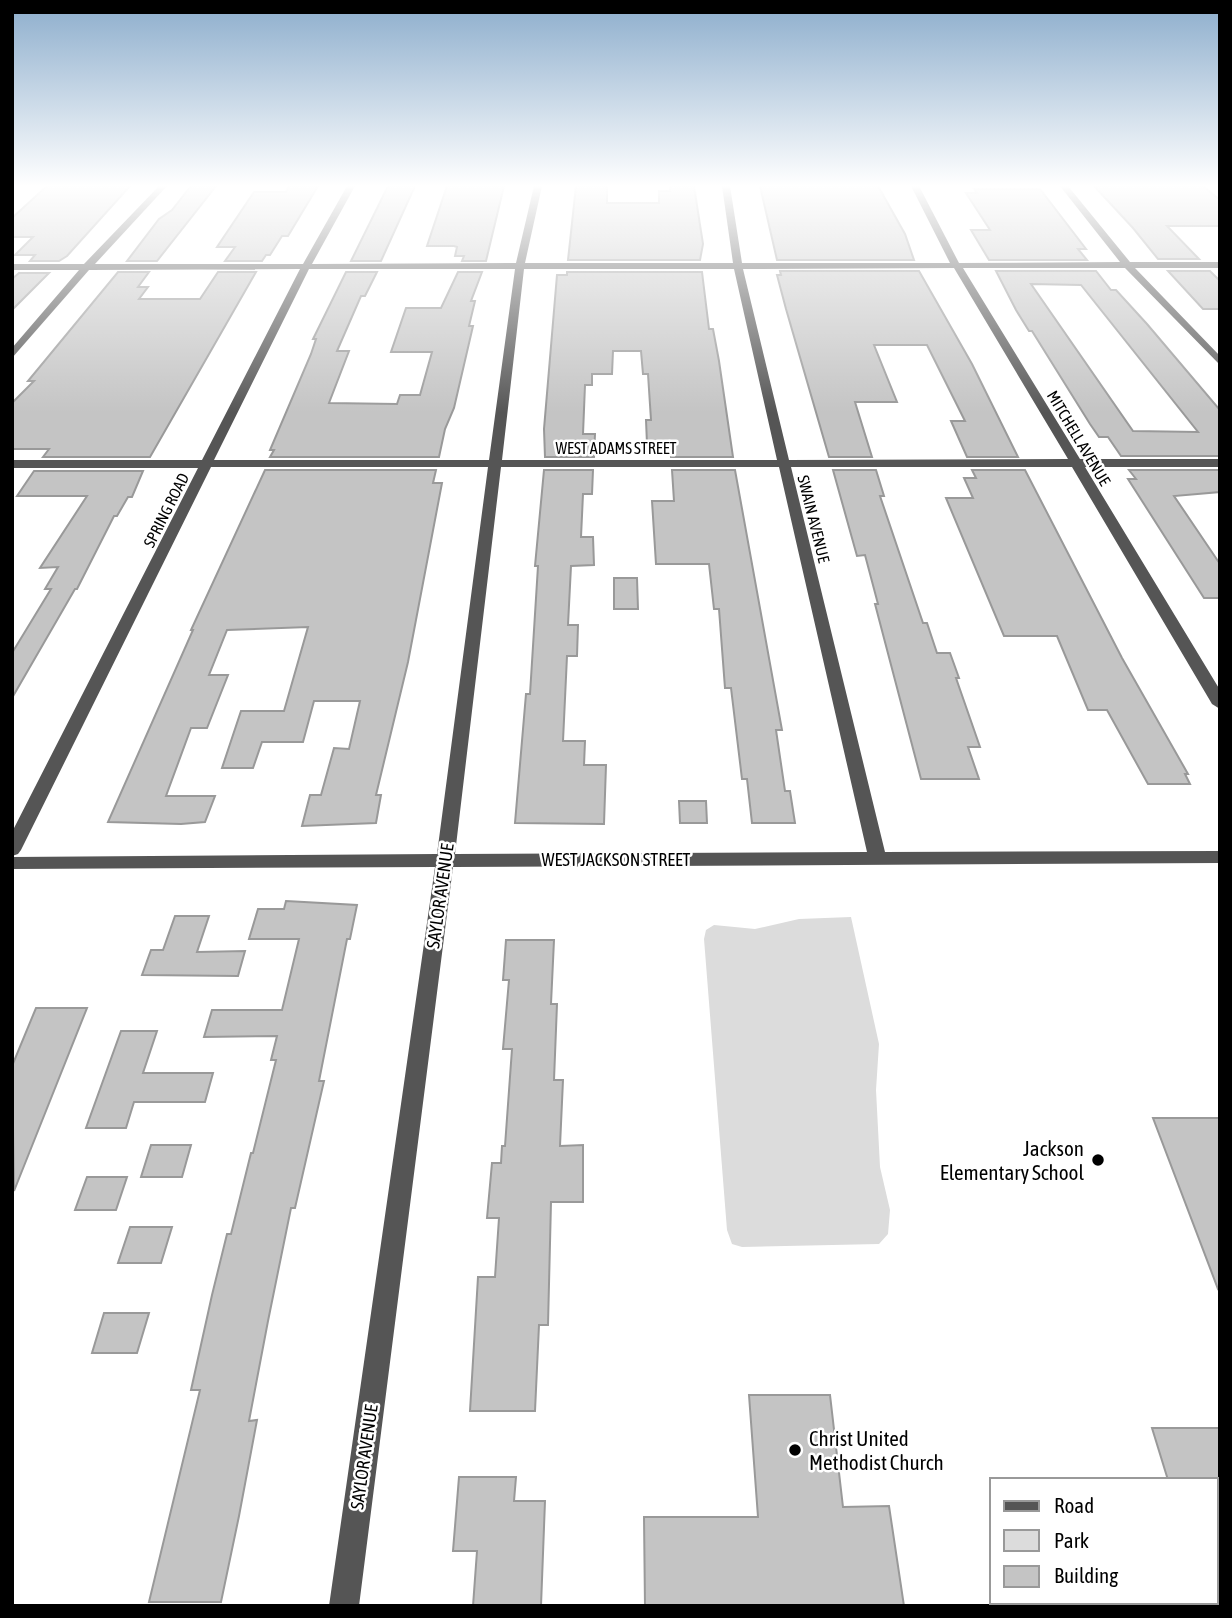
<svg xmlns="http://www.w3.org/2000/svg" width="1232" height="1618" font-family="'Asap Condensed',sans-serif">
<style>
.green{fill:#dcdcdc}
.building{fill:#c4c4c4;stroke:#999;stroke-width:2;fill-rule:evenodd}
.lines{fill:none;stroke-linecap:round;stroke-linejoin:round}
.minor{fill:#555;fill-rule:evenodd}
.poi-dot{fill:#000;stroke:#fff;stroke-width:2.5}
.labels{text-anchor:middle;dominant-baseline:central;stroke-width:5;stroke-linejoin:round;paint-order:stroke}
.far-street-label{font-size:16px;fill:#000;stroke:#fff}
.street-label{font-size:18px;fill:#000;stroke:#fff}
.near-poi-label{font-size:21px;fill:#000;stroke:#fff;text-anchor:end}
</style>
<rect width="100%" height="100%" fill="#fff"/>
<path class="green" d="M851,917l28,127 -3,46 4,77 10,43 -2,24 -9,10 -137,3 -10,-3 -5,-14 -23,-291 2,-9 8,-5 41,4 44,-10z"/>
<path class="building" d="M47,186h83l-63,70 -8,5h-29l5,-6h-20l18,-18h-21v-19z
M191,186h25l-59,75h-30l32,-42 13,-9z
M289,186h29l-30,50h-6l-12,19h-4l-4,6h-37l10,-14h-18l37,-55h32z
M388,186h27l-34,75h-30z
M447,186h57l-18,75h-24l2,-5h-9l2,-9 -3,-1h-27z
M576,186h31v17h52v-12h11v-5h24l9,58 -3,16h-132z
M760,186h118l27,48 9,26h-137z
M1094,186h109l17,14v26h-53l32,33h-41l-25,-31z
M974,189h66l46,60h-8l9,11h-98l-18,-30h19l-24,-37h11z
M780,271h139l53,93 46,93h-51l-16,-36h14l-38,-76h-53l23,57h-42l17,55h-43l-43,-148 -9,-34h4z
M996,271h100l15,19h5l31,34 73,86v46h-99l-13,-19h-9l-9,-13 -58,-93h-3l-13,-21zM1031,284l50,1 117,147 -65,-1z
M1168,271h42l10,10v28h-17z
M118,272h31l-11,15h10l-9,12h61l18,-27h38l-106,185h-107l6,-8h-37v-46l22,-22h-6z
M346,272h31l-12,24h-4l-24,55h12l-20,52 68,1 3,-9h20l12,-43h-41l15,-44h35l17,-36h24l-11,29h4l-6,25h4l-19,82 -9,21 -6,28h-169l4,-7h-4l41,-96 5,-15h-3z
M567,272h135l7,57h4l6,32 14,96h-62l-1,-13h-23l-1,-24h5l-3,-46h-5l-2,-23h-28l-1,23h-20v11h-7l-2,49h12l-1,23h-49l-1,-28 13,-154h10z
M19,273h30l-37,37v-31z
M265,470h171l-3,13h9l-34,179 -32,133h5l-5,28 -74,3 8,-31h11l13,-47 15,1 11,-48h-46l-11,41h-41l-9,26h-31l19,-57h43l24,-84 -81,3 -18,45h19l-21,53h-16l-25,68h49l-10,26 -24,2 -73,-2 85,-192h-2z
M544,470h49l-1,24h-9l-2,43h12l1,28 -23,1 -3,59h10l-1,31h-10l-4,85h22l-1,24h22l-2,59 -89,-1 11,-129h4l8,-128h-3z
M672,470h63l47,260h-6l9,61h5l5,32h-43l-5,-44h-5l-11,-91h-6l-6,-79h-5l-5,-45h-53l-4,-63h22z
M833,470h43l8,26h-4l43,127h4l10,30h13l9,25h-3l24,69h-12l11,32h-58l-46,-175h3l-13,-49 -8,1z
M972,470h53l97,188 66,116h-3l5,10h-42l-41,-74h-19l-31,-74h-53l-58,-138h27l-9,-20h12z
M1129,470h91v22l-46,4 46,68v34h-16l-76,-119h8z
M34,471h109l-11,26h-4l-11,19h-3l-37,73h-2l-63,109v-45l39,-64h-6l13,-22 -18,1 47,-72h-70z
M614,578h23l1,31h-24z
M679,801h27l1,22h-27z
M286,901l71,4 -7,34h-3l-28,142h5l-29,127h-4l-23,113 -19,100 8,-1 -18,96 -18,86h-72l51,-212h-9l21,-95 15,-61h4l20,-81h2l23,-93h-5l6,-24 -73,1 8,-27h70l17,-71h-50l9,-30h26z
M175,916h34l-12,36 48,-1 -7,25 -96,-1 9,-25h12z
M506,940h48l-3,64h6l-3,76h9l-3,66 23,-1v57h-32l-3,123h-9l-4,86h-65l8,-134h17l4,-59h-12l5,-55h9l1,-17h3l7,-97h-9l6,-69h-6z
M36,1008h51l-73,183 -2,-125z
M121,1031h36l-14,42h70l-8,29h-71l-8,26h-40z
M1153,1118h67v170l-2,1z
M151,1145h40l-9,32h-41z
M87,1177h40l-11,33h-41z
M130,1227h42l-11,36h-43z
M104,1313h45l-12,40h-45z
M749,1395h81l13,112 46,-1 15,100h-259l-1,-89h114z
M1152,1428h68v52h-52z
M459,1477h57l-2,24h31l-4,105h-68l4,-55h-24z"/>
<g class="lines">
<path class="minor" d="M159,186h8l-72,78h208l44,-78h8l-43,78 204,-1 18,-77h8l-17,77h208l-11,-77h8l12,77h208l-39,-77h8l40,77 161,-1 -60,-76h8l62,76h90v6h-85l85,88v9l-95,-97h-162l117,191h140v8h-135l135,223v19l-8,-5 -140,-237h-281l94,385 335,-1v12l-767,4 -94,739h-30l106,-739 -423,2v-12l425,-3 51,-387h-277l-190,383 -3,4 -6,2v-24l186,-364h-186v-8h190l98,-191 -211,1 -77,88v-10l67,-78h-67v-6h72zM954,268l114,191 -279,1 -46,-191zM309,269h206l-26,191h-275zM524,269h210l43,191h-275zM501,467h278l88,385 -412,2z"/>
</g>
<linearGradient id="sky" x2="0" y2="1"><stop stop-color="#8cadcc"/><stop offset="0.45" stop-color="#fff"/><stop offset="1" stop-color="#fff" stop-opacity="0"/></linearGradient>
<rect width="1232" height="413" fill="url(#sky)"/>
<g class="poi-dot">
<circle cx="1098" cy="1160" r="7"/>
<circle cx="795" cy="1450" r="7"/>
</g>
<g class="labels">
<g class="far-street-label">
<text transform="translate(1079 438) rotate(59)">MITCHELL AVENUE</text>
<text x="616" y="448">WEST ADAMS STREET</text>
<text transform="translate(166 510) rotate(-63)">SPRING ROAD</text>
<text transform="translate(814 519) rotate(76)">SWAIN AVENUE</text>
</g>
<g class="street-label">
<text x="616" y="859">WEST JACKSON STREET</text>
<text transform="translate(440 896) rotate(-82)">SAYLOR AVENUE</text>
<text transform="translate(364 1457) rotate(-82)">SAYLOR AVENUE</text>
</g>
<g class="near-poi-label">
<text x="1084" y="1148">Jackson<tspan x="1084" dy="24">Elementary School</tspan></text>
<text x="809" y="1438" text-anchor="start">Christ United<tspan x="809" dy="24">Methodist Church</tspan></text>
</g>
</g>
<rect width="1232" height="1618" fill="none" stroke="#000000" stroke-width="28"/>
<rect x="990" y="1478" width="228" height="126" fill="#ffffff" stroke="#999999" stroke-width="2"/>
<rect x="1004" y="1501" width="35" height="10" fill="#555555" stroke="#999999" stroke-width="2"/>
<text x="1054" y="1513" font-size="21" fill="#000000">Road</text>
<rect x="1004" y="1530" width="35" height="21" fill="#dcdcdc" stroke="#999999" stroke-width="2"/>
<text x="1054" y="1548" font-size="21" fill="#000000">Park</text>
<rect x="1004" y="1566" width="35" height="21" fill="#c4c4c4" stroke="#999999" stroke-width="2"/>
<text x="1054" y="1583" font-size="21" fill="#000000">Building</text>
</svg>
